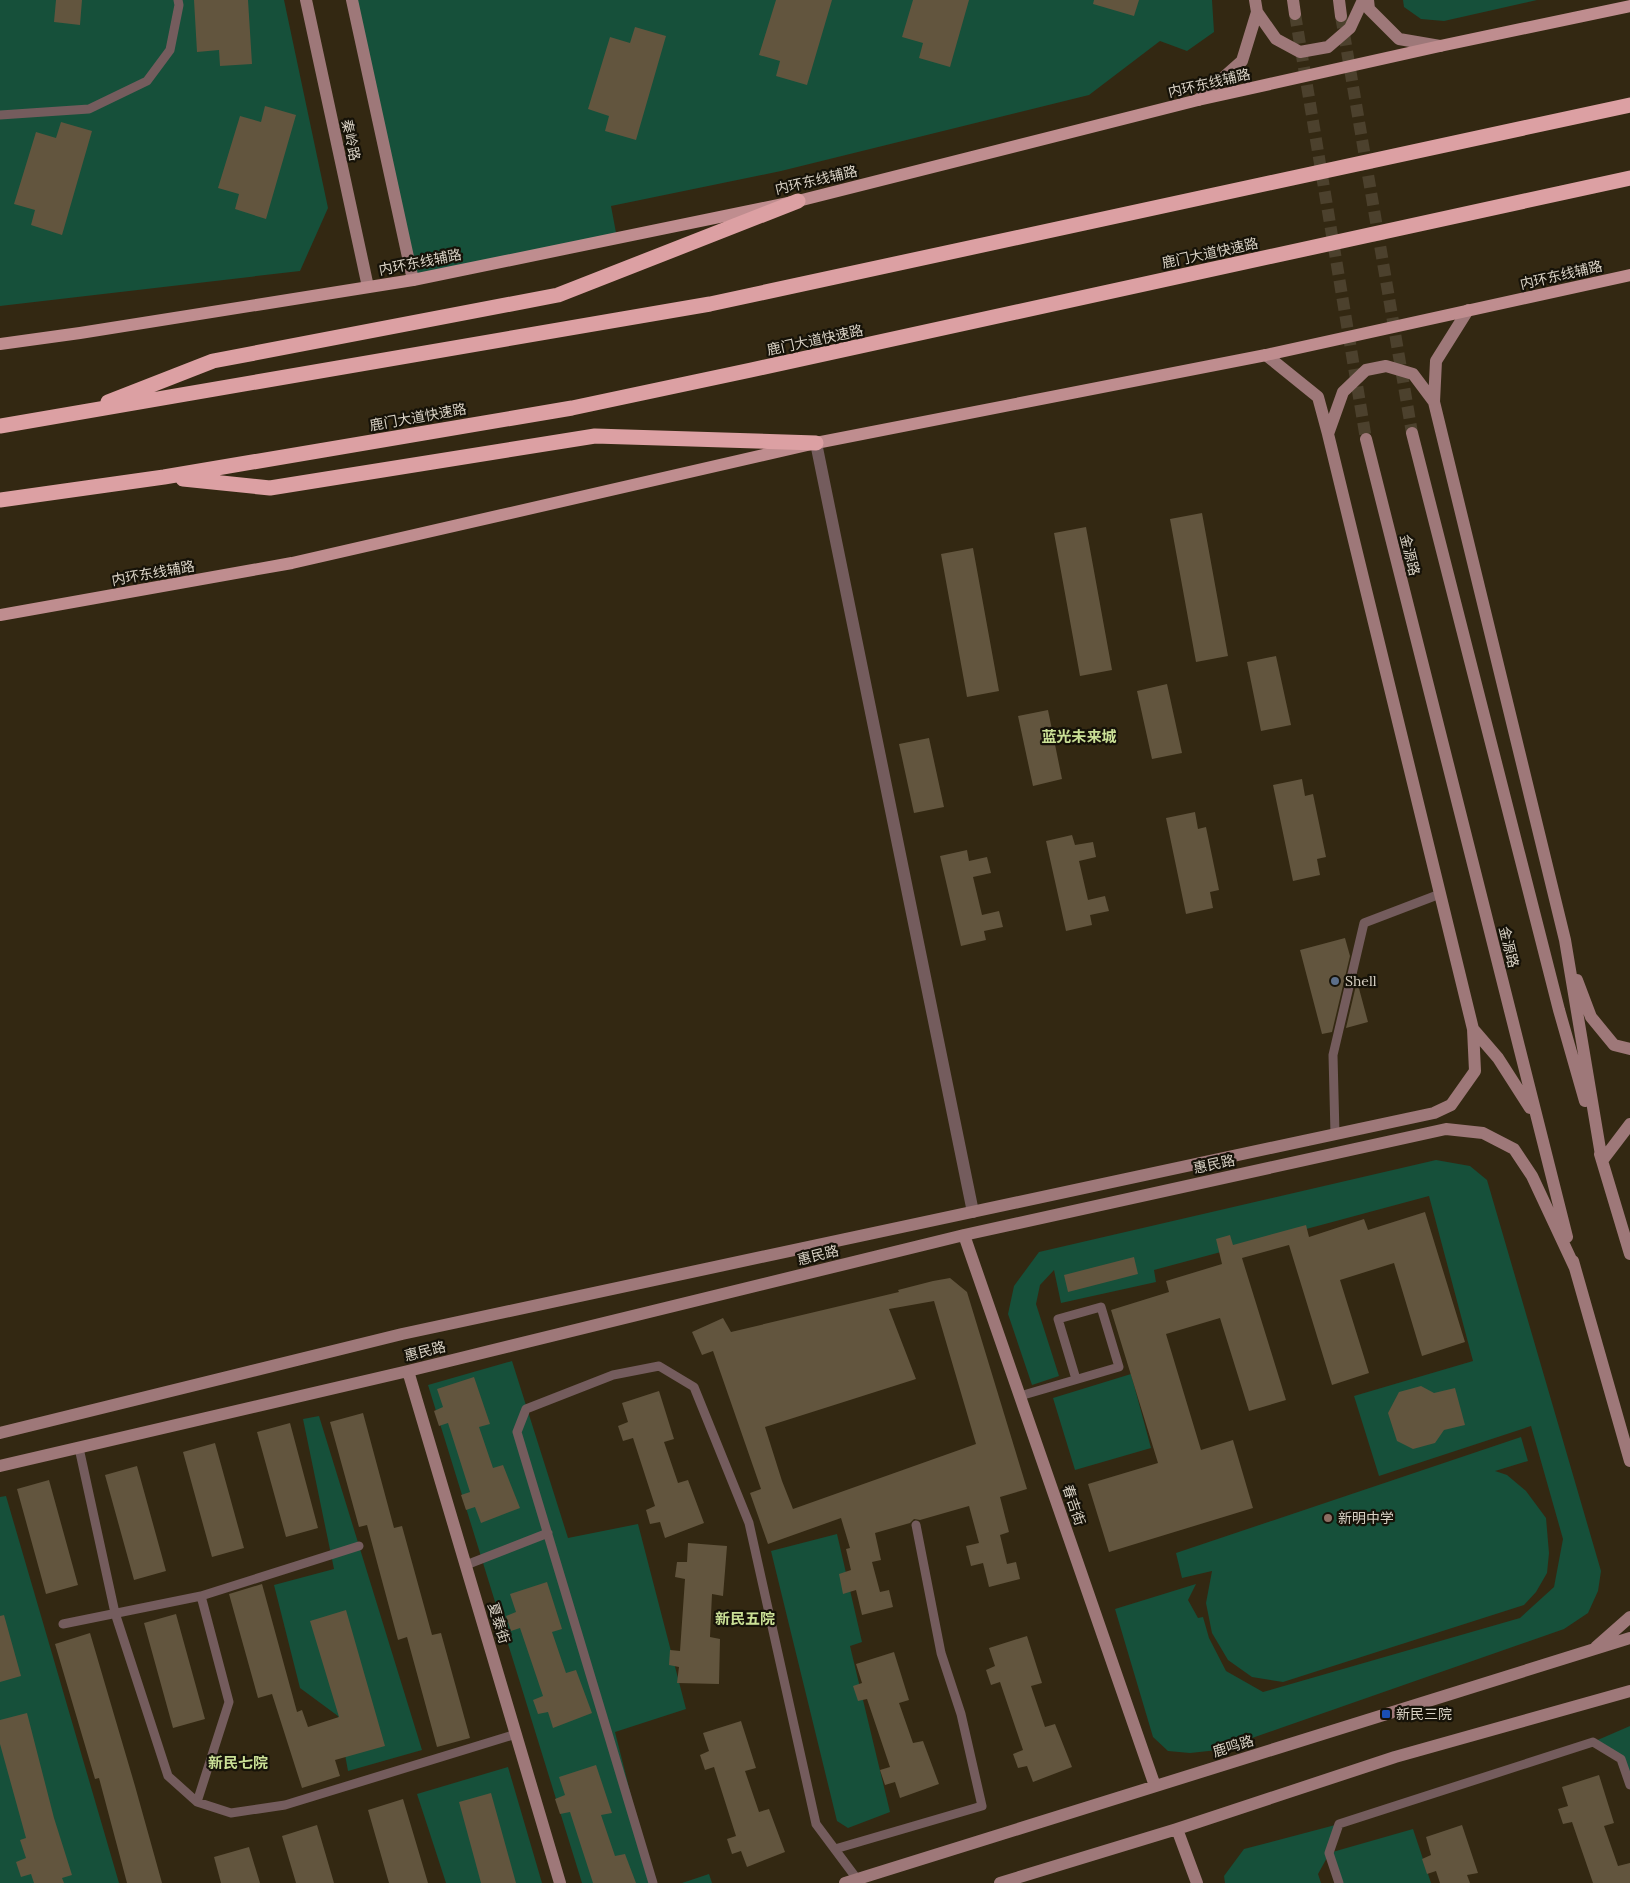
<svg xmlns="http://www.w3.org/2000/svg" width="1630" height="1883" font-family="Lora,'Noto Sans SC',serif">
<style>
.green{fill:#16503a}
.building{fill:#62553e;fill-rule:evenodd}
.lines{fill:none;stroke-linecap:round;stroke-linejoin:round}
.secondary-tunnel{stroke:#4c412d;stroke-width:12;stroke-dasharray:12 6;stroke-linecap:butt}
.lane{stroke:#745c5d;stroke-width:9}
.street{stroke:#745c5d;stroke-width:12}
.secondary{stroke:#9e7879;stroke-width:12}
.primary{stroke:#bf8d8f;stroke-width:12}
.highway{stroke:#dca0a3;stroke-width:15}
.service-dot{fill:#5c6f8a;stroke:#161208;stroke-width:2}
.education-dot{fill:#8d6e63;stroke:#161208;stroke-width:2}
.transit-dot{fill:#1a4fb4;stroke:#161208;stroke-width:2}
.labels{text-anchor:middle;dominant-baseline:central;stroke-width:4.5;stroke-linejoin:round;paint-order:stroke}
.street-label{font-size:14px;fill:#d8d1c4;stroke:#161208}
.poi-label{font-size:14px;fill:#d8d1c4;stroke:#161208;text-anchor:start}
.neighbourhood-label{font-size:15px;font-weight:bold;fill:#cae096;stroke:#161208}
</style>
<rect width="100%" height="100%" fill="#332812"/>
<path class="green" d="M0,0h284l44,208 -28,63 -300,35z
M352,0h860l2,32 -27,19 -27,-10 -71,54 -308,76 -170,35 6,32 -204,42z
M1403,0h134l-93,21 -23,-2 -17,-12z
M1436,1160l34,6 17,14 114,391 -3,20 -10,22 -24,16 -346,121 -28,3 -22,-2 -15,-14 -38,-128 81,-25 -8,16 10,18 5,-1 6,21 17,33 37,21 257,-74 34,-31 9,-48 -32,-113 -152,50 -25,-80 119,-35 -44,-165 -275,74 2,12 -95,21 -7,-33 -14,15 -4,19 23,72 -27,9 -24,-71 6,-28 25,-34z
M512,1361l56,177 70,-14 48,185 -71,23 38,151h-71l-154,-498z
M1131,1374l20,74 -76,22 -22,-72z
M319,1416l103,334 -74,21 -10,-55 -38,-28 -26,-103 60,-16 -31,-150z
M1521,1437l7,24 -33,10 12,4 19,16 20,27 3,35 -2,20 -11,19 -12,13 -241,77 -31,-5 -24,-17 -16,-27 -6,-30 6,-32 -30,7 -6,-25z
M6,1496l113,387h-119v-386z
M837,1534l25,108 -12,4 40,166 -42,16 -11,-7 -66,-270z
M1630,1726v59l-9,-26 -28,-17z
M508,1767l34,116h-96l-29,-89z
M1339,1824l-10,29 84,-24 18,54h-92l-10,-29 -11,20 3,9h-96l-1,-7 20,-27z
M709,1874l3,9h-30z"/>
<path class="building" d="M56,0h26l-2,25 -26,-3z
M194,0h54l4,64 -32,2 -1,-16 -22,2z
M776,0h56l-25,85 -31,-9 4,-15 -21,-6z
M913,0h56l-19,67 -31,-9 4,-15 -21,-6z
M1094,0h45l-5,16 -41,-12z
M635,27l31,9 -30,104 -31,-9 4,-15 -21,-7 22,-72 20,6z
M265,106l31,9 -30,104 -31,-10 4,-15 -21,-6 22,-72 21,6z
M61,122l31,9 -30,104 -31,-10 4,-15 -21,-6 22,-72 20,6z
M1202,513l26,143 -32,6 -26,-143z
M1086,527l26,143 -32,6 -26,-143z
M973,548l26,143 -32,6 -26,-143z
M1276,656l15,69 -30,6 -14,-69z
M1167,684l15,69 -30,6 -15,-68z
M1048,710l14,69 -29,7 -15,-70z
M929,738l15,69 -30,6 -15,-69z
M1302,779l3,17 8,-2 13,63 -9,2 3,16 -27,6 -20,-96z
M1195,812l3,17 8,-2 13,63 -9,2 3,16 -27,6 -20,-96z
M1072,835l3,10 18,-3 3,15 -17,4 9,39 17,-4 4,15 -19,4 2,10 -26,6 -20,-90z
M967,850l2,11 18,-4 4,16 -18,4 9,38 17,-4 4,16 -19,4 2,9 -25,6 -21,-90z
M1345,938l5,18 -18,76 -10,2 -22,-84z
M1357,981l11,41 -22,6z
M1425,1212l40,130 -43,14 -28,-93 -54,17 29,93 -37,12 -43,-140 -47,13 44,142 -37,11 -29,-93 -54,16 35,116 32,-10 20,68 -144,44 -21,-68 70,-21 -47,-153 58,-18 -3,-11 56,-17 -6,-25 14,-4 3,10 73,-20 3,12 55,-18 4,11z
M1134,1257l4,17 -70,18 -4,-17z
M950,1278l17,14 60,197 -27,8 9,35 -9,3 7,29 9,-2 4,17 -31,8 -6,-24 -12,3 -5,-20 13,-3 -10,-37 -49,14 -6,-1 -4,4 -35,10 6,27 -9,2 8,30 9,-2 4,17 -31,8 -6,-25 -13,4 -4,-20 12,-4 -5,-21 4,-1 -9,-30 -73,26 -18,-51 11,-4 -48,-138 -11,4 -10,-23 31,-14 8,14 168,-40 -1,-2 35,-9zM934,1301l42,143 -183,65 -11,-28 -17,-54 151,-48 -27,-70z
M474,1377l16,47 -11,3 14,41 10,-3 17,43 -39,15 -6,-16 -9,3 -5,-15 9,-3 -22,-69 -9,3 -5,-15 9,-4 -6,-18z
M1421,1386l13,7 21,-5 10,37 -21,5 -9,13 -22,6 -16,-8 -9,-28 11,-21z
M659,1391l15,48 -10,3 14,41 10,-3 16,43 -39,15 -5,-16 -10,2 -4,-14 9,-4 -22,-68 -10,3 -5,-15 10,-4 -6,-19z
M363,1413l31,115 8,-2 30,109 9,-2 29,105 -33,9 -30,-110 -9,3 -31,-115 -8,2 -29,-105z
M290,1423l28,105 -32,9 -29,-105z
M215,1443l29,105 -32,9 -29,-105z
M137,1466l29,105 -32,9 -29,-105z
M49,1480l29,105 -32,9 -29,-105z
M688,1543l39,3 -4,50 -11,-2 -2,43 10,2 -1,45 -42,-1 2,-16 -10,-2 1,-15 10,1 5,-72 -10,-2 2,-15h10z
M547,1582l15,47 -10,3 14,41 10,-3 16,43 -39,15 -5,-16 -10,2 -5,-14 10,-4 -23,-68 -9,3 -5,-15 10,-4 -6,-18z
M262,1584l35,128 5,-2 6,17 31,-10 -29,-96 36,-11 39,136 -50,14 5,16 -38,12 -30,-94 -14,4 -29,-104z
M176,1614l29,105 -32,9 -29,-105z
M4,1615l17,61 -21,6v-66z
M90,1633l45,153 27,97h-35l-28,-105 -4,1 -40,-135z
M1027,1636l15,47 -11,3 14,41 10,-3 17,43 -39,15 -6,-16 -9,2 -5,-14 10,-4 -23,-68 -9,3 -5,-15 9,-4 -6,-18z
M894,1652l15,48 -10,3 14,40 10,-2 16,43 -39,14 -5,-16 -10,3 -5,-15 10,-3 -23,-68 -9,2 -5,-15 9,-3 -6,-19z
M27,1713l27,105 18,57 -10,3 2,5h-30l-3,-9 -10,3 -5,-15 10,-4 -6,-18 6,-2 -26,-94v-24z
M741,1721l15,47 -11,3 14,41 10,-3 16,43 -38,15 -6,-16 -9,3 -5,-15 9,-3 -22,-69 -9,3 -5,-15 9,-4 -6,-18z
M596,1765l16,48 -11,2 14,41 10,-2 11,29h-43l-23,-71 -10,2 -5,-15 10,-4 -6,-18z
M1599,1775l15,48 -10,3 14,40 12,-3v20h-37l-21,-61 -9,2 -5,-15 10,-3 -6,-19z
M491,1793l25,90h-35l-22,-81z
M403,1799l25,84h-39l-21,-73z
M317,1825l17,58h-38l-14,-47z
M1462,1825l16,48 -11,2 3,8h-30l-4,-12 -9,3 -5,-15 9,-4 -5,-18z
M249,1847l11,36h-39l-7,-26z"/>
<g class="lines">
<path class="secondary-tunnel" d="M1295,14l71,425
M1341,16l71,417"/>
<path class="lane" d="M0,115l89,-6 58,-28 23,-31 9,-45 -1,-5
M1335,1134l-2,-79 31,-132 76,-29
M1020,1396l99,-29 -18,-60 -43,12 18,60
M79,1448l36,165 53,163 29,26
M359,1546l-158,50 28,106 -32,100 34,11 54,-8 231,-71
M466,1565l82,-32
M63,1624l138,-28
M835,1849l147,-43 -21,-92 -20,-61 -25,-128
M653,1883l-136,-451 9,-23 87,-34 46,-9 35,21 55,136 67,301 41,55
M1339,1883l-10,-30 10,-29 254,-82 28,17 9,26"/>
<path class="street" d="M816,443l157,769"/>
<path class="secondary" d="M306,0l62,287
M352,0l61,280
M1293,0l2,14
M1339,0l2,16
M1368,0l1,9 30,30 41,7
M1257,12l19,27 24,13 28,-5 22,-19 13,-28
M1198,100l44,-39 15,-49 -2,-12
M1468,310l-32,51 -2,41 131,538 37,221
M1266,355l52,42 10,37 145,595 25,29 32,50
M1412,433l147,577 26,91
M1328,434l15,-42 23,-22 20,-4 27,8 21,28
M1366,439l201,798
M1577,980l14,37 23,28 16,4
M1600,1154l30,100
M1602,1161l28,-37
M964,1235l191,551
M1573,1261l57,200
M408,1371l152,512
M0,1433l402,-99 1032,-221 17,-8 24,-34 -2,-42
M0,1466l408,-95 556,-136 482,-106 37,4 31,16 18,27 43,92
M1596,1647l34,-30
M1177,1829l20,54
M845,1883l785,-245
M1000,1883l177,-54 218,-72 235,-66"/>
<path class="primary" d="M0,344l80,-11 333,-53 385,-79 400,-101 242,-54 190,-40
M0,615l292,-52 524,-120 450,-88 364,-80"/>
<path class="highway" d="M108,402l105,-41 345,-66 240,-94
M0,426l710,-122 920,-199
M183,479l87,9 325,-52 221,7
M0,500l164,-23 408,-69 179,-38 879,-192"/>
</g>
<circle class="service-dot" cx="1335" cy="981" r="5"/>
<circle class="education-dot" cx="1328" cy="1518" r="5"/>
<rect class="transit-dot" x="1381" y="1709" width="10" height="10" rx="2.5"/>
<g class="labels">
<g class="street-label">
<text transform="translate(1209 83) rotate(-13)">内环东线辅路</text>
<text transform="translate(351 140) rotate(78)">秦岭路</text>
<text transform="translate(816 180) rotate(-13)">内环东线辅路</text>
<text transform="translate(1210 253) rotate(-12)">鹿门大道快速路</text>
<text transform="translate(420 262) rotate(-11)">内环东线辅路</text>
<text transform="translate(1561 275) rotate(-13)">内环东线辅路</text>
<text transform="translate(815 340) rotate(-12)">鹿门大道快速路</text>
<text transform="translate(418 417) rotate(-10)">鹿门大道快速路</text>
<text transform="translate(1410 555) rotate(76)">金源路</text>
<text transform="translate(153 573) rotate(-10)">内环东线辅路</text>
<text transform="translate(1509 947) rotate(76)">金源路</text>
<text transform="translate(1214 1164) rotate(-12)">惠民路</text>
<text transform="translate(818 1255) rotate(-14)">惠民路</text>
<text transform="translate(425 1351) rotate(-14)">惠民路</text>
<text transform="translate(1074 1505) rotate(71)">春吉街</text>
<text transform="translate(499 1623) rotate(73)">夏泰街</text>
<text transform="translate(1233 1746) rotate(-17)">鹿鸣路</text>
</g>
<g class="poi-label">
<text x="1345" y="981">Shell</text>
<text x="1338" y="1518">新明中学</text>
<text x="1396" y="1714">新民三院</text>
</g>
<g class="neighbourhood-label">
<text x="1079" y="736">蓝光未来城</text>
<text x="745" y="1618">新民五院</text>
<text x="238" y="1762">新民七院</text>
</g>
</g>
</svg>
